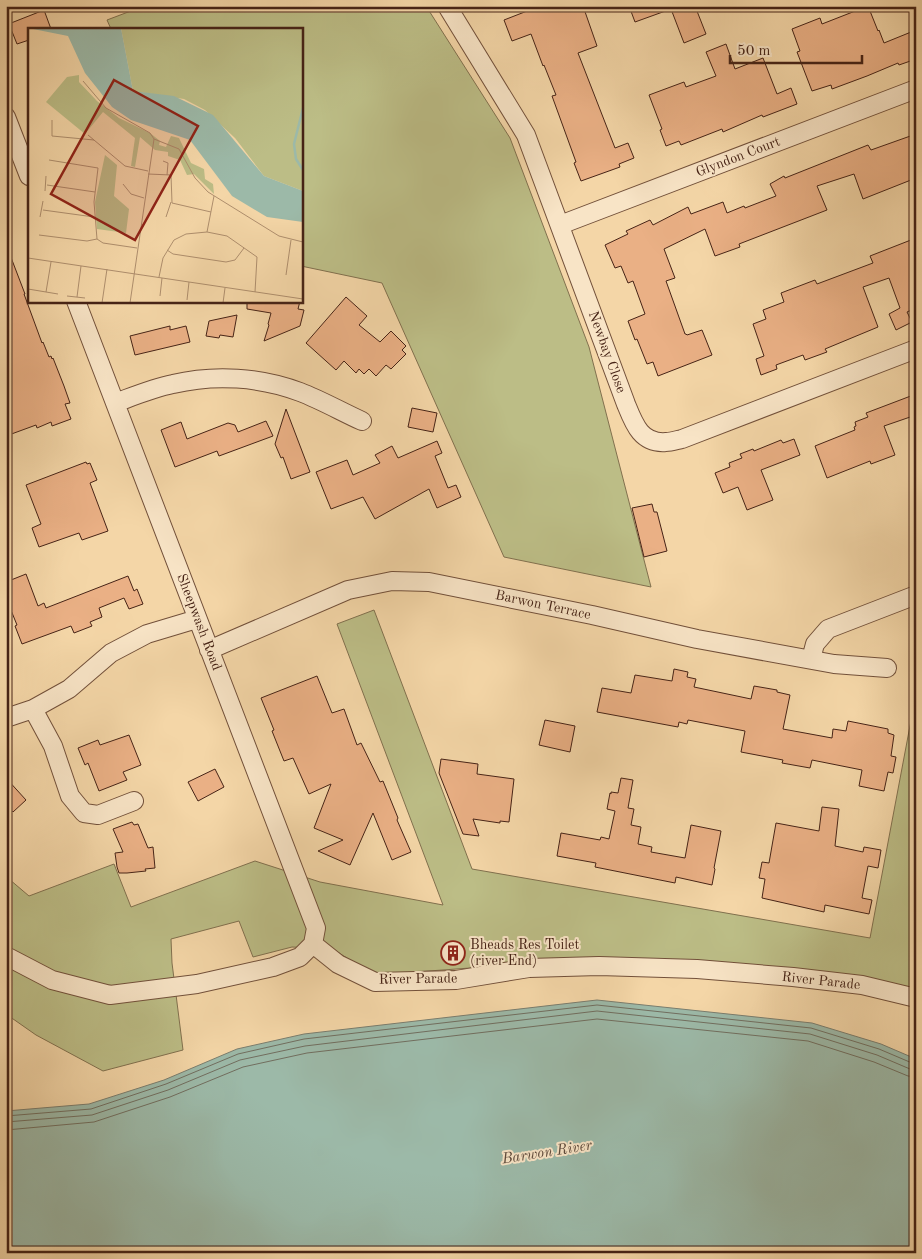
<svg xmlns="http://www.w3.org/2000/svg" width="922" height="1259" font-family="'Old Standard TT',serif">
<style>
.green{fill:#bcbd86;stroke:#81704e}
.water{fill:#9cb9a8;stroke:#7a7d6e}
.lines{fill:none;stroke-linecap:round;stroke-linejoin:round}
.shore{stroke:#716e5f;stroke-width:1}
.building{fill:#eab085;stroke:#462316}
.street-casing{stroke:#72503a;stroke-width:20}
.street{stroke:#f8e4c6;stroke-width:18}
.labels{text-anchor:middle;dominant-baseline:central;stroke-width:4;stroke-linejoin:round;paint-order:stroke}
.street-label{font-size:14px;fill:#462316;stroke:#f8e4c6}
.poi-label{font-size:14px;fill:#462316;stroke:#f8e4c6;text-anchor:start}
.water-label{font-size:15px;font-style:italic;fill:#5c483a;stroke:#f8e4c6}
.inset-river{fill:none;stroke:#9cb9a8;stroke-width:2.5}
.inset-road{fill:none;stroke:#ae8e6d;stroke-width:1}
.view{fill:#8f2418;fill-opacity:0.15;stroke:#8f2418;stroke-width:2.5}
.inset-edge{fill:none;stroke:#462316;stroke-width:2.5}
</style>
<rect width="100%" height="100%" fill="#f4d6a7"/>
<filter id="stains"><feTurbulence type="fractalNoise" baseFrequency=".004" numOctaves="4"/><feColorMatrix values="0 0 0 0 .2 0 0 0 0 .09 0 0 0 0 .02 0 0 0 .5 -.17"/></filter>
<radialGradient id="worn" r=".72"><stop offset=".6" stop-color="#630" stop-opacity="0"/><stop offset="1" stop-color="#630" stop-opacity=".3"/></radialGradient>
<path class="green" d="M144,6h282l84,132 79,209 62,240 -147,-30 -122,-274 -81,-17v-237h-190l-4,-9z
M374,610l98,259 398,69 46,-244v296l-50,-10 -157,-19 -197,4 -139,10 -40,-26 -41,-2 -39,10 -14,-36 -68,18 1,24 11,87 -80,21 -67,-36 -30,-21v-131l3,-4 20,17 85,-32 17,43 124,-46 65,21 123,23 -106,-281z"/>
<path class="water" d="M597,1000l215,23 69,21 35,15v194h-910v-142l83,-7 75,-24 73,-31 67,-15z"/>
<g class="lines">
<path class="shore" d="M6,1116l85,-7 75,-25 72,-30 66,-15 293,-34 214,23 68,21 33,14h4
M6,1122l86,-7 76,-25 72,-30 65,-14 292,-35 213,23 67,21 33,14 6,1
M6,1130l88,-8 76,-25 73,-30 64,-14 290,-34 211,22 66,21 34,14 8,1"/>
</g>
<path class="building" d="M540,6h43l14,40 -19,7 37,95 13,-5 6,15 -15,6 1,3 -39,14 -7,-18 2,-1 -24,-66 4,-1 -12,-30 -1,1 -12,-32 -19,7 -8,-21z
M629,6h66l11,28 -22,9 -13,-34 -36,13z
M868,6l10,25 1,-1 5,13 32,-13v29l-17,6 -1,-2 -31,13 -35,13 -1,-4 -19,6 -15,-39 3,-1 -8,-22 28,-11 2,6z
M44,10l7,19h-22v11l-12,4 -6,-15h-5v-4z
M726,44l9,25 28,-11 14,36 14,-6 6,16 -34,13 -1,-2 -39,17 -1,-3 -41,16 -2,-4 -13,5 -6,-16 2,-1 -13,-34 35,-13 2,5 30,-11 -10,-24z
M916,134v44l-53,21 -9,-25 -37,12 10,24 -88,34 1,3 -25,9 -10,-27 -41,20 11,29 -9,3 19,53h1l1,1 15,-5 10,25 -54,21 -5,-14 -6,2 -10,-25 -2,1 -7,-19 17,-7 -12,-33 -5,2 -7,-17 -6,2 -10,-23 23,-11 -2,-3 24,-11 3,5 35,-18 3,7 32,-12 4,11 17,-7 1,2 31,-12 -6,-12 14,-8 1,2 83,-33 3,5z
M916,238v70l-9,4 5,10 -16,8 -7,-16 11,-6 -11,-30 -26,9 15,40 -53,22 2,3 -22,8 -2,-5 -27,10 1,4 -16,6 -5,-16 8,-3 -11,-32 13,-5 -3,-9 21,-8 -3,-9 34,-13 2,4 56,-21 -3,-7z
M7,247l18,47h-1l18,49 1,-1 6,15 2,-1 1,3 1,-1 11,28 6,17 -5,1 6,15 -19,7 -1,-4 -14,6 -1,-3 -30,11v-188z
M346,297l21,19 -8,9 21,17 11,-11 15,15 -4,4 4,4 -15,15 -5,-4 -10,11 -7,-7 -5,5 -5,-5 -3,4 -12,-12 -8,9 -30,-27z
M247,301h53l-2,8 6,1 -4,16 -36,15 5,-16 -1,-1 3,-11 -24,-4z
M237,315l-4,22 -13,-2 -1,3 -13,-2 3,-15z
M170,326v4l16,-4 4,16 -55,13 -5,-19z
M916,394v21l-32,11 11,29 -24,9 -1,-3 -43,17 -12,-32 40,-16 -1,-3 2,-1 -1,-4 13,-5 -2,-4z
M412,408l25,5 -4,19 -25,-5z
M286,409l24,63 -19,7 -8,-22 -2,1 -6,-14z
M266,421l7,15 -54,20 -2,-5 -42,16 -14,-37 20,-8 6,17 41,-16 7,2 3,7z
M794,439l6,16 -39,15 12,30 -26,10 -9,-23 -15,6 -8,-20 15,-6 -1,-4 13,-5 -2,-4 13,-5 1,2 27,-11 2,3z
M437,441l5,12 -7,3 13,32 8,-3 5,12 -24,11 -8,-19 -54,30 -12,-22 -32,12 -15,-37 31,-12 6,15 27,-12 -5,-8 17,-9 6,12z
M86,462l1,2 3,-1 7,17 -7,3 18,48 -26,9 -3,-7 -40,14 -7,-19 9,-4 -15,-39z
M652,504l2,8h3l10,39 -23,6 -12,-49z
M26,574l12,32 6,-3 2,5 82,-32 6,15 3,-2 6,15 -14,5 -5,-11 -25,10 3,9 -12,5 2,4 -18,7 -3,-7 -49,18 -7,-18 2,-1 -11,-27v-16z
M674,669l14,3 -1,5 9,2 -2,8 57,12 3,-13 23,4v2l13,3 -7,34 49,9 1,-9 13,2 2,-10 40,8v4l6,2 -3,21 5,1 -3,16 -5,-1 -4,19 -25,-5 3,-16 -50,-10 -2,8 -28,-5 1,-3 -42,-8 4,-21 -57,-11 -1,4 -8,-2 -1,5 -81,-15 5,-24 29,5 4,-18 37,6z
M317,676l15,37 12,-4 13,36 4,-2 19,39 3,-1 15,37 -1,2 14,32 -19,8 -19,-47 -23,52 -32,-14 25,-11 -29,-12 17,-44 -22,10 -16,-36 -9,3 -12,-30 2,-1 -13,-32z
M545,720l30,6 -5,26 -31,-7z
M129,735l12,30 -18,7 4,8 -28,11 -11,-28 -3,2 -7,-17 20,-8 2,5z
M441,759l37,5 -1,10 37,5 -5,43 -9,-1v2l-27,-4 6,17 -16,-2 -24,-61z
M215,769l9,18 -26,14 -10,-19z
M6,778l20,22 -13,12 -7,-7z
M621,778l12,2 -5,28 6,1 -3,16 10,2 -3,17 14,3 -1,5 34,6 6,-33 30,6 -7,37 1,1 -3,16 -36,-8 -1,6 -80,-16 1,-4 -39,-7 4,-23 39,7 1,-3 8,2 6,-28 -8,-2 3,-16 1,1v-2l7,1z
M822,807l17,2 -4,37 28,6 1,-5 17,3 -3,18 -10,-2 -6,32 10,2 -3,14 -44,-9 -1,7 -62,-14 3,-19 -6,-1 3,-16 7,1 7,-40 43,8z
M132,822l2,3 4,-1 10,24 5,-1 2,21 -10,1 1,2 -19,2h-8l-2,-6 -2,-14 8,-1 -10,-23z"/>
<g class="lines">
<g class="street-casing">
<path id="street" d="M447,6l79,129 100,269c8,20 15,40 40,38 5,0 11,-2 16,-3l234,-90
M6,117l23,59
M560,225l356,-136
M76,301l240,627 -3,16
M115,403c19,-7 38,-15 58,-19 41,-10 88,-7 127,8 21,8 42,20 62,29
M209,650l139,-60 44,-9 37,1 163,33 105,24 137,25 53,4
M811,659l4,-15 13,-15 88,-34
M33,709l20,37 17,50 14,17 14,2 36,-14
M6,718l27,-9 36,-20 42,-36 36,-19 50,-15
M313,944l25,20 37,18 81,-2 73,-12 70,-2 98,3 96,8 69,8 54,13
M6,956l46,24 58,15 87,-11 76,-17 27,-10 13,-13"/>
</g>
<use href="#street" class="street"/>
</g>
<defs>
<g id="building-ring" transform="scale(1.25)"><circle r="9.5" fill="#f8e4c6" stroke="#8f2418" stroke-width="1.5"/><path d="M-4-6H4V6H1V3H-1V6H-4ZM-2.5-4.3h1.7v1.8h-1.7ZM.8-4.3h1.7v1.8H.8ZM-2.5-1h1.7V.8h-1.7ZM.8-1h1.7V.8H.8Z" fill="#8f2418"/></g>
</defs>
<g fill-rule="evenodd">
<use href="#building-ring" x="453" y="953"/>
</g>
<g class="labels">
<g class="street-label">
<text transform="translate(738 157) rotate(-21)">Glyndon Court</text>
<text transform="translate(607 352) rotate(70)">Newbay Close</text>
<text transform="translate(543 605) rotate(12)">Barwon Terrace</text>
<text transform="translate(199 622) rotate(69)">Sheepwash Road</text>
<text transform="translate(418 979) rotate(-1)">River Parade</text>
<text transform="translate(821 981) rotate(6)">River Parade</text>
</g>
<g class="poi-label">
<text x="470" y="945">Bheads Res Toilet<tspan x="470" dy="16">(river End)</tspan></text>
</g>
<g class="water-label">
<text transform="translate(547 1153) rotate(-9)">Barwon River</text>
</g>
</g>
<g transform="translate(28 28)">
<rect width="275" height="275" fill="#f4d6a7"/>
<path d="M93,0h182v163l-39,-15 -29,-38 -30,-28 -21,-11 -51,-8zM51,47v7l18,19 22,17 31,15 10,8 -1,4 7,2 5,-11 8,2 12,25 13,6 1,10 8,5 1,10 -20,-20 -7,1 -7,-15 -12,-4v-4l-13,-2 -15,-13 -5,30 -4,-1 4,-28 -32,-26 -18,22 -39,-32 21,-25zM77,127l12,10 -3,31 15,13 -3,24 -29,-4 -2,-27z" fill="#bcbd86"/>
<path d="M0,0h93l12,63 41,5 39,19 51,61 39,15v31l-36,-5 -35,-21 -42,-56 -59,-20 -19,-13 -27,-34 -17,-37z" fill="#9cb9a8"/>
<path class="inset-river" d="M275,80l-9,36 2,15 7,11"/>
<path class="inset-road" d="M55,53l23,27 44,25 4,6M24,92v16l42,4M60,107l37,31 23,5M126,111l25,10 16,29 13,14 71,44 24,6M21,132l49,8 -4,34 3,37 6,4 34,5M135,133l5,2 -1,12M120,146l23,1 1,28 39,9M95,156l8,10 13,4M19,157l48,7M17,163l1,-15M15,182l51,7M12,189l3,-16M138,189l5,-15M179,204l7,-36M11,207l48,6 10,-2M139,222l6,4 53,8 9,-2 9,-12M0,230l275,41M258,247l5,-35M131,249l4,-19 11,-18 12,-6 21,-2 20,4 30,21 -2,35M0,261l30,5M18,264l5,-30M39,268l18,2M132,268l2,-18M49,269l4,-31M159,272l2,-18M74,275l5,-34M102,275l24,-164M195,275l2,-15"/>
<path class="view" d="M86,52l84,46 -63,114 -84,-46z"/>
<rect width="275" height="275" class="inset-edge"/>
</g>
<rect width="922" height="1259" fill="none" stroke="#f4d6a7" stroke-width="25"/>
<rect x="8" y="8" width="907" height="1244" fill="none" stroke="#462316" stroke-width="2.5"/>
<rect x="12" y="12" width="897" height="1234" fill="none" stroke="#462316"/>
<path d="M730 55v8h132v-8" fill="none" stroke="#462316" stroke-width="2.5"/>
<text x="737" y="55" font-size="15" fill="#462316" stroke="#f8e4c6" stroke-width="4" paint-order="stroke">50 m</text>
<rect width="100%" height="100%" filter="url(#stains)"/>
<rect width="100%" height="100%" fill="url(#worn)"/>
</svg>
